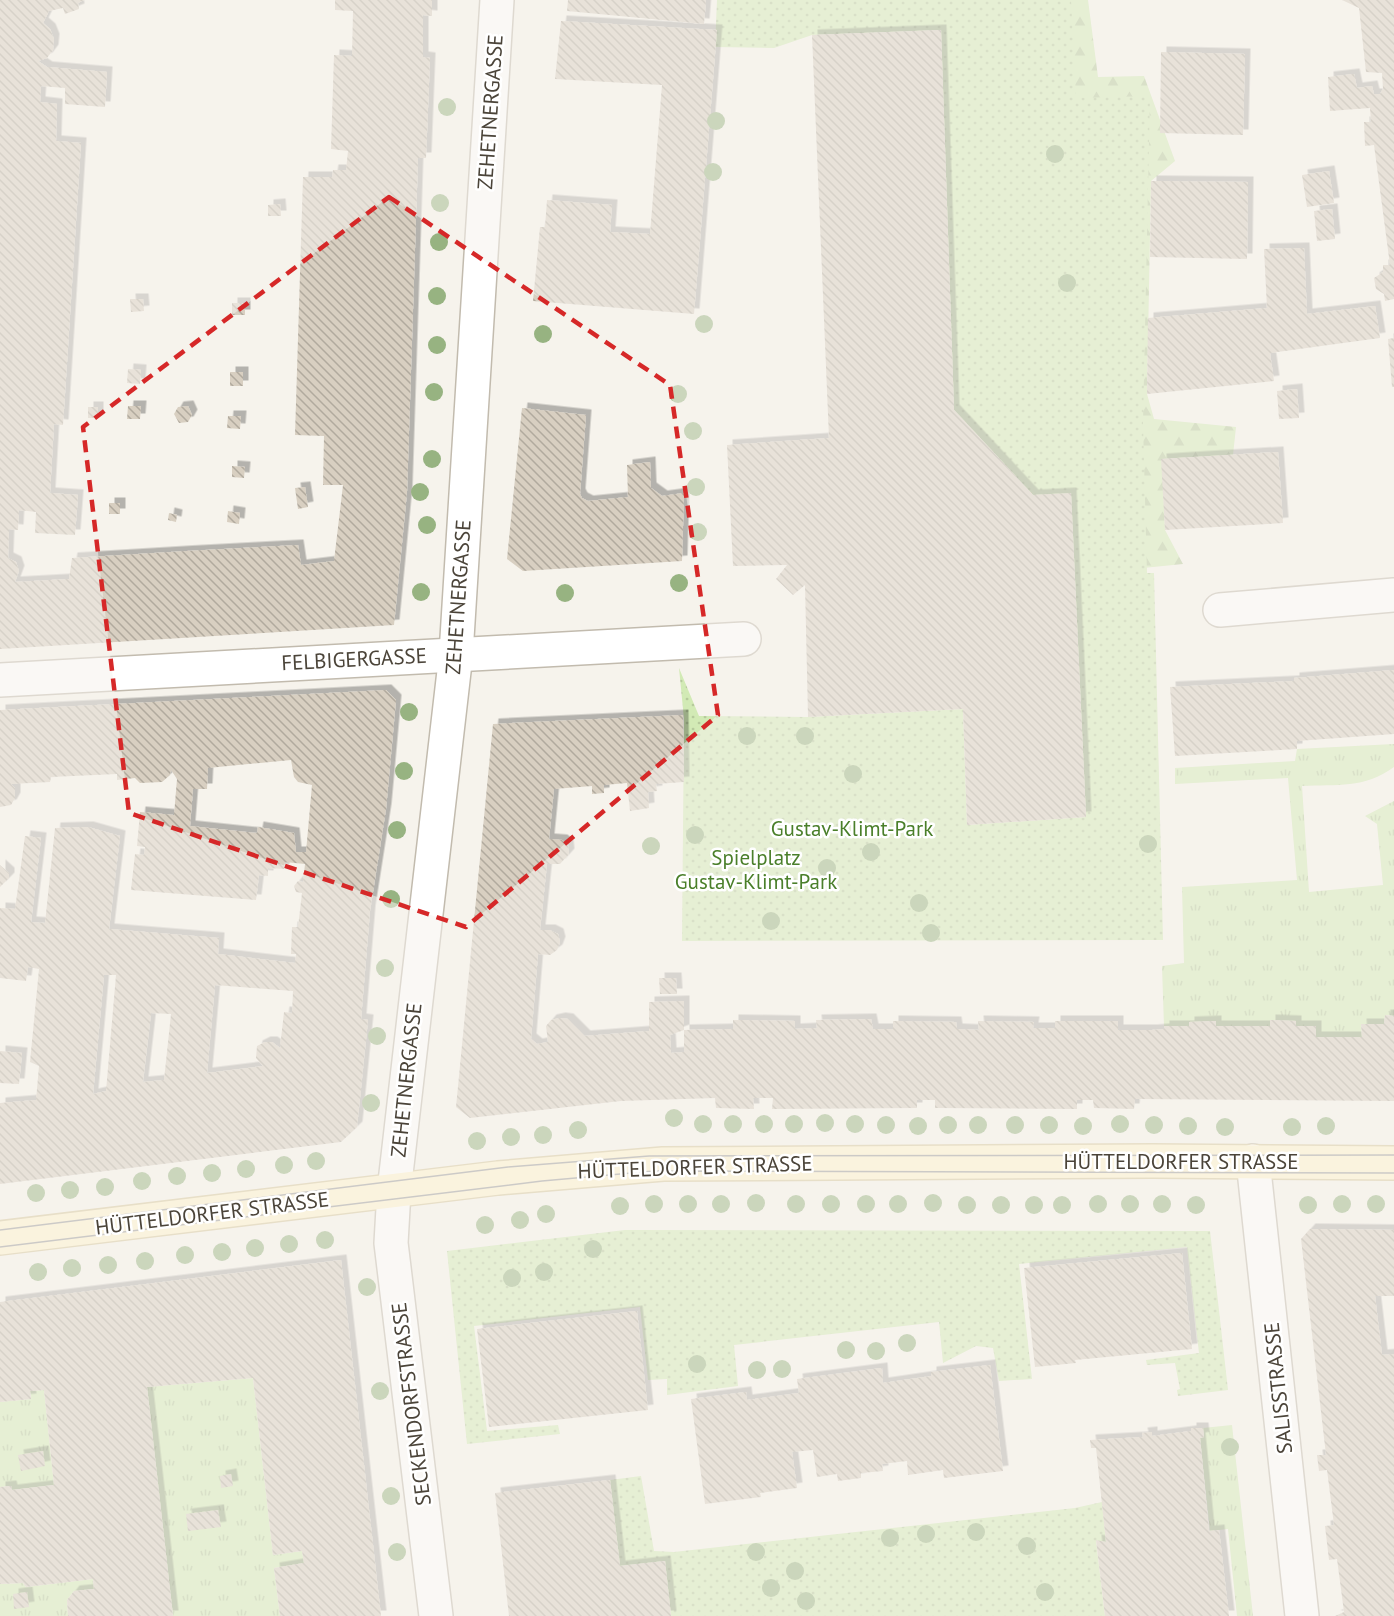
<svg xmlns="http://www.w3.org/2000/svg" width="1394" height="1616" font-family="'PT Sans',sans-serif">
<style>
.grass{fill:url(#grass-tufts)}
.forest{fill:url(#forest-firs)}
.park{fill:url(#park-dots)}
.building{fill:url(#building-back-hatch);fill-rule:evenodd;filter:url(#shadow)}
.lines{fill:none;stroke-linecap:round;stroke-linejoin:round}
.minor-casing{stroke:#c2bbae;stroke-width:36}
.tertiary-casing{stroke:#c2bbae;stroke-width:36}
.secondary-casing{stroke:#d6c79b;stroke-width:36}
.minor{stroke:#fff;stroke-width:33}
.tertiary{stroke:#fff;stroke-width:33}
.secondary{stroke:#fff3cd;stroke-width:33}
.tram{stroke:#9a9a9a;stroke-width:1.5}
.tree{fill:#97b381}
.marked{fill:none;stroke:#d62828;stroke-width:4.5;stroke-dasharray:12 8;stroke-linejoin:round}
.labels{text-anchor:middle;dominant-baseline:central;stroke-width:5;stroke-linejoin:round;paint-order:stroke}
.street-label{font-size:21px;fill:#4b4439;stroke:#fff}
.park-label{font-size:21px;fill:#4a7f2a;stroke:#fff}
</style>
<defs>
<pattern id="grass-tufts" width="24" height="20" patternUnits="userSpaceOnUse" patternTransform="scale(1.5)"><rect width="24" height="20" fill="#d2eab5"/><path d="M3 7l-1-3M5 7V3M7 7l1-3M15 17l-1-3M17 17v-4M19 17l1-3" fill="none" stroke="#b6ca9c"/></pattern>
<pattern id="forest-firs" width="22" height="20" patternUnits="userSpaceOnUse" patternTransform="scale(1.5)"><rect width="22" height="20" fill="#d2eab5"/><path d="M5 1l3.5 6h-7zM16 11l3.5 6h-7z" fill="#b6ca9c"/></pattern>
<pattern id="park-dots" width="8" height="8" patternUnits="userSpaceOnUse" patternTransform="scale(1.5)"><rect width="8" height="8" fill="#d2eab5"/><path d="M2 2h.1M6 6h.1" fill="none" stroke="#b6ca9c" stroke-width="1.8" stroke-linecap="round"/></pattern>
<pattern id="building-back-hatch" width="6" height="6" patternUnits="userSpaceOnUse" patternTransform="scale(1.5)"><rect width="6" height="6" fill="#d8cfc1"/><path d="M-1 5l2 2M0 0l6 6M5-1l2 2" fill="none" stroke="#b1aa9e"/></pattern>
<filter id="shadow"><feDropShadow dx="5.5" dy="-5.5" stdDeviation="0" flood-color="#0004"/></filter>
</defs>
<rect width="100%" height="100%" fill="#f6f3ec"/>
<path class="grass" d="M1394,744v23c-30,22 -57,17 -92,19l7,106 74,-7 -6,-61 -12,-8 29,-15v215l-9,-1 -1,9h-23l1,13h-46v-11h-20l-1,-5 -24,-1 -1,6h-54l-1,-5 -26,1v4h-25l-2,-60 22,-3 -2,-76 115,-7 -9,-102 -113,6v-16l120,-7 2,-12z
M253,1378l20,177 29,-4 2,12 -30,5 6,48h-107l-26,-229z
M44,1390l10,95 -42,5 -1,-4 -11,1v-85l31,-3 -1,-8z
M1232,1425l21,191h-16l-9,-87 -18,2 -10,-93 4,-1 -1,-9z
M93,1579l1,10 -20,2 -7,9 1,16h-68v-32l23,-1 3,4z"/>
<path class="forest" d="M1054,0h34l10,77 46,-1 31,85 -24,20 -4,213 7,25 82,8 -3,28 -71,4 3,71 18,34 -60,6 -66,-483z"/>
<path class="park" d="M717,0h354l5,98 74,-2 -7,327 4,150h7l9,367 -481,1 2,-222 -5,-51 20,48 109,1 155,-8 4,116 119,-8 -15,-323 -38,1 -79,-85 -13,-380 -129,5 -38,13 -59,-1z
M625,1230l585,1 18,159 -50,6 -1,-6 3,-1 -5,-26 -28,2 -1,-5 53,-7 -12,-106 -168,17 13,115 -33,2 -6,-33 -17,-2 -33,17 -4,-41 -205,23 4,41 -71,9v-16l-19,1 -8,-73 -166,19 13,105 71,-6 2,9 -93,10 -20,-193z
M641,1476l13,75 20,1 401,-44 27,-6 4,40 -10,-1 9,75h-434l-6,-55 -45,5 -10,-86z"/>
<path class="building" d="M0,0h84l-6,3 1,6 -14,5 -2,-6 -14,3 -6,12 7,6 4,10 -1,11 -6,8 -9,3 9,6 60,5 -2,35 -40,-3v-16l-24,-2 -1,16 17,2 -1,37 25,2 -18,282 -9,-1 -4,69 28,2 -3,40 -40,-2 1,-21 -17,-2 -1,20 -9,-1 -1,29 8,4 3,9 -4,11 54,-3 3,-21 115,-7 111,-6 3,20 33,-4 9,-76h-20l1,-49 -29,-1 8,-258h29l1,-7h13l2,-19 -17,-2 3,-94 18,1 1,-45 -18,-1v-10h97v16l-9,-1v42l7,1 -4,100h-8l-11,334 -13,133 -394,24z
M568,0h138l-2,24 -137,-13z
M1342,0h52v299l-9,2 -1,-7 -8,-5 -2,-11 9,-6v-7h7l-16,-120 -9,1 -1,-24h7l-1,-14 -40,3 -2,-34 26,-3 3,14 15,-2 2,8h6l3,-5 -1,-16 -16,-1 -7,-64z
M561,21l156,9 -23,284 -161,-13 7,-74h5l2,-27 65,5 -2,27 40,2 12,-149 -107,-6z
M941,30l13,380 79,85 38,-2 15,324 -119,8 -4,-116 -155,8 -3,-132 -12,10 -17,-16 11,-14 -54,1 -6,-121 102,-7 -17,-403z
M1161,52l84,2 -2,81 -83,-2z
M1329,171l5,32 -27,4 -5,-32z
M1151,181l97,1 -1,77 -97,-2z
M280,204l1,12h-13v-11z
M1332,209l3,30 -18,2 -3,-30z
M1304,248l3,66 68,-8 5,32 -110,15 4,28 -127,13 1,-76 119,-10 -3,-59z
M130,299h13l1,12 -13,1z
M232,303h13v12h-13z
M1394,338v49h-2l-4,-48z
M128,369l13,1 -1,14 -13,-1z
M230,372h13v14h-13z
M1297,389l2,29 -20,1 -2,-28z
M128,406h13l-1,13h-13z
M188,406l4,9 -4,7 -9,1 -5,-9 4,-7z
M88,407h10v11h-10z
M522,408l64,7 -6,79 2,4 6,3 40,-4 -1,-32 23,-3 1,26 11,8 22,-3 -2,68 -159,10 -16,-12z
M228,416h13l-1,13 -13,-1z
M1278,452l5,71 -118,7 -4,-71z
M232,466l13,1 -1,11 -12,-1z
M305,487l3,20 -10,2 -3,-21z
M109,503h11v11h-11z
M228,511l12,2 -1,11 -12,-2z
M169,513l8,2 -1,7 -8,-2z
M1394,670v64l-97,7v8l-122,7 -5,-69 124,-6v-3z
M386,690l10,10 -10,109 -16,102 -9,108 7,1 -11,107 -16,15 -341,42v-81l36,-3 3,-34 -9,-4 9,-93 -11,-2 -2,14 -26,-3v-70l15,1 10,-73 16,2 -10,84 14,1 10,-95 33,-1 32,9 -11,93 110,9 -1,16 77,9 1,-9h-5l1,-27h6l4,-34 -6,-1 -2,-6 4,-5 5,1 2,-18 -20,-2 -1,7 -16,-1v8l-9,-1 -3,25 -125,-10 4,-36 9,1 1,-8 -8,-1 3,-34 34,3 3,-36 -6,-9 -1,5 -8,7 -22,1 -5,-5 -18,2v-6l-66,3 -1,5 -39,2 4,4v10l-4,7 -11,2v-97zM291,760l3,17 4,5 14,3 -6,67h-10l-2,-19 -36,-6 -1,6 -67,-7 3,-37h14l1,-21zM104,975h12l-10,116 -13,3zM215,985l78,6 -1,22 -8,-1 -4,36 -8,-6h-7l-8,4 -1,12 7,8 -56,7zM151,1013l20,1 -7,66 -21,2z
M683,715l1,67 -28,2 1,7 -9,1 1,16 -19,3 -3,-28 -23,2v8l-12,1v-8l-38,3 -5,50 13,1 6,5 1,9 -9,10h-13l-7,66h10l8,4 2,8 -3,8 -7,5 -12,-1 -7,85 6,5 11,-2 -2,-16 5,-6 9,-2 8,1 17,17 64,-5v-29l35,-1v29l49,-1v-9l62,1v8l22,-1 -1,-8 55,-1 2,10h20v-8l63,1 1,7 22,1 -1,-9 56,1 -1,6h22v-7h63v9h34l12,-1v-3h25v-4l27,-1v5h54v-6l26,1v5h20v11h46l-1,-13h23l1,-9 9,1v85l-259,-2 -1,10 -40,-1 -1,-8h-16v9l-142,-1v-8h-18v8l-145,1 1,-11h-20l1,11 -38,-1 -1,-10 -94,3 -151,17 -14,-11 37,-383zM684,1030v22l-13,1 -1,-18z
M0,865l9,8v5l-9,9z
M659,978h17l1,16h-17z
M0,1051l22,2 -3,31 -19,-1z
M1310,1229l84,1v66h-19l7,59 12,-1v262h-59l9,-4 -7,-53 -8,1 -4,-34 9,-1 -7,-55 -8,1 -2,-16h9l-25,-216z
M1182,1253l10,96 -117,11 1,3 -41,4 -11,-99z
M341,1260l40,356h-101l-6,-48 30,-5 -2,-12 -29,4 -20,-177 -106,9 26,229h-105l-1,-16 7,-9 20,-2 -1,-10 -67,8 -3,-4 -23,1v-97l11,-1 1,4 42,-5 -10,-95 -14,1 1,8 -31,3v-100z
M637,1311l11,99 -159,17 -12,-98z
M990,1365l13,106 -59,7 -1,-8 -35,5 -1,-14 -25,3 1,7 -22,2v5l-23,3 -1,-7 -20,3 -4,-27 -21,2 5,36 -37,5 1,4 -56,7 -14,-105 55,-7 1,8 52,-7 -2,-14 85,-11 1,15 48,-7v-4z
M1191,1428h12l1,9 -4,1 9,93 10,-1 10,86h-124l-9,-76 10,2 -10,-94h-5l-1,-8 53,-3 -1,-4 10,-1v4l39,-5z
M43,1451l2,15 -24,5 -3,-16z
M231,1474l2,12 -12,2 -1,-12z
M610,1480l10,86 45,-5 6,55h-162l-14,-123z
M218,1510l3,17 -33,4 -2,-17z
M27,1592l2,15 -15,2 -1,-15z"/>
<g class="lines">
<g class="minor-casing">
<path id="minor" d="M1220,610l174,-15
M0,680l744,-41
M1253,1161l49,455
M394,1191l-3,52 45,373"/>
</g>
<g class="tertiary-casing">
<path id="tertiary" d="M394,1191l62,-537 41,-654"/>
</g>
<g class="secondary-casing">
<path id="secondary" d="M0,1238l498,-60 165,-14 490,-3 241,2"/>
</g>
<use href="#minor" class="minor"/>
<use href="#tertiary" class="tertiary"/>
<use href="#secondary" class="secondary"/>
<path class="tram" d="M0,1230l508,-63 141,-11 745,-1
M0,1247l542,-66 112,-10 740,2"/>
</g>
<g class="tree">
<circle cx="447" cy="107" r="9"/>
<circle cx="716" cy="121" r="9"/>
<circle cx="1055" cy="154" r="9"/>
<circle cx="713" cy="172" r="9"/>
<circle cx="440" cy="203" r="9"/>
<circle cx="439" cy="242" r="9"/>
<circle cx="1067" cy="283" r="9"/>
<circle cx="437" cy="296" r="9"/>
<circle cx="704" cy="324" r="9"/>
<circle cx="543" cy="334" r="9"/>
<circle cx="437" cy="345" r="9"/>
<circle cx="434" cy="392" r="9"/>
<circle cx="678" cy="394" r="9"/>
<circle cx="693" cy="431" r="9"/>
<circle cx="432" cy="459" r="9"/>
<circle cx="696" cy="487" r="9"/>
<circle cx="420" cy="492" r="9"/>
<circle cx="427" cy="525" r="9"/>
<circle cx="698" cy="532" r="9"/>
<circle cx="679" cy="583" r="9"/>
<circle cx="421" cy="592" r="9"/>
<circle cx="565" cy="593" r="9"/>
<circle cx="409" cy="712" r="9"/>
<circle cx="747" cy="736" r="9"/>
<circle cx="805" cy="736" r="9"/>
<circle cx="404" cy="771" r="9"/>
<circle cx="853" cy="774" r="9"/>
<circle cx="397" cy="830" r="9"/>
<circle cx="695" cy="835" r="9"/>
<circle cx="1148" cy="844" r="9"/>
<circle cx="651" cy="846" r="9"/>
<circle cx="871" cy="852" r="9"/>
<circle cx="827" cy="868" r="9"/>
<circle cx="391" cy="899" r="9"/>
<circle cx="919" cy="903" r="9"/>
<circle cx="771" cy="921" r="9"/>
<circle cx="931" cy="933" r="9"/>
<circle cx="385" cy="968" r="9"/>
<circle cx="377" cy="1036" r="9"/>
<circle cx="371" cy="1103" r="9"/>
<circle cx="674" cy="1118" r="9"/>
<circle cx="825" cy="1123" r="9"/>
<circle cx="703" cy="1124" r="9"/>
<circle cx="733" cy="1124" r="9"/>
<circle cx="764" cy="1124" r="9"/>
<circle cx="794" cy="1124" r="9"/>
<circle cx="855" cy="1124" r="9"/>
<circle cx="1120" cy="1124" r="9"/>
<circle cx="886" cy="1125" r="9"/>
<circle cx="948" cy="1125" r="9"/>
<circle cx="978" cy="1125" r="9"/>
<circle cx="1015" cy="1125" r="9"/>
<circle cx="1049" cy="1125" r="9"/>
<circle cx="1154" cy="1125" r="9"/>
<circle cx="918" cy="1126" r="9"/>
<circle cx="1083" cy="1126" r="9"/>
<circle cx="1188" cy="1126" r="9"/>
<circle cx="1326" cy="1126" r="9"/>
<circle cx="1225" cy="1127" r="9"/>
<circle cx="1292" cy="1127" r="9"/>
<circle cx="578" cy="1130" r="9"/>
<circle cx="543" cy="1135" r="9"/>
<circle cx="511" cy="1137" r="9"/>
<circle cx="477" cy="1141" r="9"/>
<circle cx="316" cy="1161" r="9"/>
<circle cx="284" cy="1165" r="9"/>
<circle cx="246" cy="1169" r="9"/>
<circle cx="212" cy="1173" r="9"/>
<circle cx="177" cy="1176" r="9"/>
<circle cx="142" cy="1181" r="9"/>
<circle cx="105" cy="1187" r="9"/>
<circle cx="70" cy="1190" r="9"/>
<circle cx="36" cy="1193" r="9"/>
<circle cx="756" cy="1203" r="9"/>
<circle cx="933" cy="1203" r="9"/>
<circle cx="654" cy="1204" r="9"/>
<circle cx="688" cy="1204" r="9"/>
<circle cx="721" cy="1204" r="9"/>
<circle cx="796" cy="1204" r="9"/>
<circle cx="831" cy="1204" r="9"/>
<circle cx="866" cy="1204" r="9"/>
<circle cx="898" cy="1204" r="9"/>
<circle cx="1098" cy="1204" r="9"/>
<circle cx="1130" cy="1204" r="9"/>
<circle cx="1162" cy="1204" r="9"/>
<circle cx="1342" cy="1204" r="9"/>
<circle cx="1376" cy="1204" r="9"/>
<circle cx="967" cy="1205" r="9"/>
<circle cx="1001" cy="1205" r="9"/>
<circle cx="1034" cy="1205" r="9"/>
<circle cx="1062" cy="1205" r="9"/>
<circle cx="1196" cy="1205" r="9"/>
<circle cx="1308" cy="1205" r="9"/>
<circle cx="620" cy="1206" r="9"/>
<circle cx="546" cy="1214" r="9"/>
<circle cx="520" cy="1220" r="9"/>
<circle cx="485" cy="1225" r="9"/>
<circle cx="325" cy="1240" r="9"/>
<circle cx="289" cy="1244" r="9"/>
<circle cx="255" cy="1248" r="9"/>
<circle cx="593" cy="1249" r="9"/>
<circle cx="222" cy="1252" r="9"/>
<circle cx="185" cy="1255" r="9"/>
<circle cx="145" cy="1261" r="9"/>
<circle cx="108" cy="1265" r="9"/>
<circle cx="72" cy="1268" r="9"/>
<circle cx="38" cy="1272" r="9"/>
<circle cx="544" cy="1272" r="9"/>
<circle cx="512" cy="1278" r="9"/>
<circle cx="367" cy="1287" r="9"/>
<circle cx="907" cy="1343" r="9"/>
<circle cx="846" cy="1350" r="9"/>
<circle cx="876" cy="1351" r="9"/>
<circle cx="697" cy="1364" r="9"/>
<circle cx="782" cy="1369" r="9"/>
<circle cx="757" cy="1370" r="9"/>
<circle cx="380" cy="1391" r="9"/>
<circle cx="1230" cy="1447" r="9"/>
<circle cx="391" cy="1496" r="9"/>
<circle cx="976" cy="1532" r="9"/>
<circle cx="926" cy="1534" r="9"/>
<circle cx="890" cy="1538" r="9"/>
<circle cx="1027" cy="1546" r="9"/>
<circle cx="397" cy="1552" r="9"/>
<circle cx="756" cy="1552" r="9"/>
<circle cx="795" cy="1571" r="9"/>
<circle cx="771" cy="1588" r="9"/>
<circle cx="1045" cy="1592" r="9"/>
<circle cx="806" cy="1601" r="9"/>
</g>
<path d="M0 0H1394V1616H0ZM389,197l281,188 48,330 -252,212 -337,-114 -46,-386z" fill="#f6f3ec" fill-opacity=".55" fill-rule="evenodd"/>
<path class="marked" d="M389,197l281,188 48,330 -252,212 -337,-114 -46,-386z"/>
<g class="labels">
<g class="street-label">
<text transform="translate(490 112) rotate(-86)">ZEHETNERGASSE</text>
<text transform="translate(458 597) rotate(-86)">ZEHETNERGASSE</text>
<text transform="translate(354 659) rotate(-3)">FELBIGERGASSE</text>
<text transform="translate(406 1080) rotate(-84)">ZEHETNERGASSE</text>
<text x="1181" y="1161">HÜTTELDORFER STRASSE</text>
<text transform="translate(695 1167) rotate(-2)">HÜTTELDORFER STRASSE</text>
<text transform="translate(212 1213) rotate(-7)">HÜTTELDORFER STRASSE</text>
<text transform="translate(1278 1388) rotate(-96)">SALISSTRASSE</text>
<text transform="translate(411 1404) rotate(-97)">SECKENDORFSTRASSE</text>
</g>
<g class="park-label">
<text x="852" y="828">Gustav-Klimt-Park</text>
<text x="756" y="857">Spielplatz<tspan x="756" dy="24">Gustav-Klimt-Park</tspan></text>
</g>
</g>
</svg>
